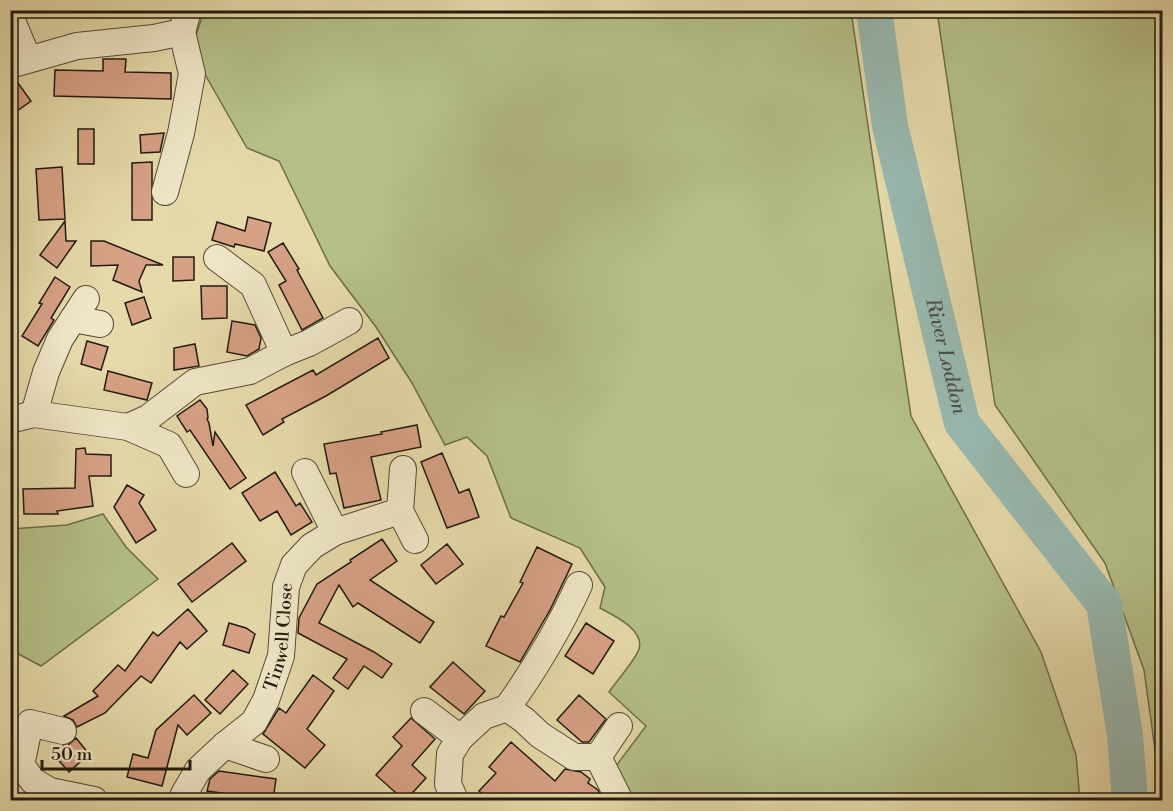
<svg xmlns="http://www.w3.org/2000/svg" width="1173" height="811" font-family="'Libre Bodoni',serif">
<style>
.green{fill:#b5c088;stroke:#6c6d4c;stroke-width:1.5}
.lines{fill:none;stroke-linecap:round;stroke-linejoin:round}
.river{stroke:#98b9b1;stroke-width:36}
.building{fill:#d7a186;stroke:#221a10;stroke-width:1.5}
.minor-casing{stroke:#534a36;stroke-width:28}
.minor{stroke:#efe7c8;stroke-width:26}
.labels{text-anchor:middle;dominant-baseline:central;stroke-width:5;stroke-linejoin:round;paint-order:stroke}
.street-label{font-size:18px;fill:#221a10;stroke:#efe7c8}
.water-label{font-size:20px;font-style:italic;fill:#4b5248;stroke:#efe7c8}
</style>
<rect width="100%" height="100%" fill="#e6daaa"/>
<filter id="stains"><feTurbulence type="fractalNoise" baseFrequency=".00333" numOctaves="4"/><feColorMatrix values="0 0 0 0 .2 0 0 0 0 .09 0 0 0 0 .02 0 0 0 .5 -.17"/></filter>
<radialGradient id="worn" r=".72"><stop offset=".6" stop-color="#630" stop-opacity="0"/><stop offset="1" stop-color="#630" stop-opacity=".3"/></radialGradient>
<path class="green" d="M204,11h647l60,405 130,236 35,103 4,45h-452l-12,-34 30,-40 -37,-34c7,-10 27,-33 30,-43 6,-19 -26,-34 -39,-41l5,-21 -25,-39 -69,-30 -24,-62 -20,-19 -22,8 -33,-62 -36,-56 -46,-61 -51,-105 -32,-13 -56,-98z
M937,11h225v789l-18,-130 -39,-107 -110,-158z
M103,514l23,33 32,32 -117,87 -30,-16v-121l56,-4z"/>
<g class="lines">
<path class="river" id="s1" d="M874,10l16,116 72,297 142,181 21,131 5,65"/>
</g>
<path class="building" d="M103,59h23l-1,13 46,1v26l-117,-3 1,-26 48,1z
M15,79l16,22 -21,15v-36z
M78,129h16v35h-16z
M164,133l-4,19 -19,1 -1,-18z
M152,162v58h-20v-57z
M62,167l3,52 -26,1 -3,-51z
M248,217l23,6 -7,28 -29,-7 -1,3 -22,-7 5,-18 28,9z
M65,221l1,20h10l-19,27 -17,-13z
M91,241h13l59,24h-17l-7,16 3,11 -29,-12 5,-15 -27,1z
M283,243l16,26 -2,1 26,48 -21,12 -23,-45 7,-4 -18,-29z
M173,257h21v23l-21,1z
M55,277l15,10 -19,31 3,2 -16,26 -16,-10 20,-32 -3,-1z
M201,286h26v32l-25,1z
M144,297l7,21 -19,7 -7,-22z
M232,321l23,4 6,13 -2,11 -12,7 -20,-4z
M378,338l11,20 -63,38 -44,23 2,3 -21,13 -17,-30 67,-35 3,5z
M87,341l21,6 -7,23 -20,-6z
M195,344l4,22 -25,4v-22z
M108,371l44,12 -5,17 -43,-10z
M200,400l7,9 1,9 -1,1 2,4 4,23 2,-14 31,46 -16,11 -40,-59 -3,2 -10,-16z
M417,425l4,22 -50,10 10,43 -37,8 -8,-35 -6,1 -6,-30 58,-10 -1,-2z
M85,448l1,6 25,1v21h-22l4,30 -36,5 1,3h-34l-1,-25 52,-1 1,-39z
M442,453l17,40 10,-4 10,28 -32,11 -26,-66z
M275,472l21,34 4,-3 12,19 -21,13 -14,-24 -17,10 -18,-28z
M127,485l17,10 -5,8 17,27 -20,13 -22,-36z
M382,539l15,22 -27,19 64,42 -14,21 -62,-40 -5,4 -14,-22 -20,38 55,29 18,12 -10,14 -18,-12 -16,23 -15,-11 14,-19 -49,-26 1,-15 18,-34 34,-22 -1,-2z
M232,543l14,18 -54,41 -14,-18z
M447,544l16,20 -27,20 -15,-19z
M537,547l35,17 -22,46 -30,52 -34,-16 15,-30 3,1 19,-34 -3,-1z
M188,609l19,22 -20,18 -7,-7 -29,41 -10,-7 -36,37 -28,14 -4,-7 -9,-4 34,-20 -5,-5 25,-26 7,6 28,-39 5,4z
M229,623l17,5 9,6 -6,19 -26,-8z
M586,623l28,18 -21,33 -28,-18z
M453,662l32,29 -21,23 -34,-27z
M233,670l15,14 -28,30 -15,-14z
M313,675l21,16 -27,38 18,16 -20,23 -42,-34 16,-26 7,5z
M194,695l17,18 -24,22 -9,-10 -16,61 -35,-9 6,-23 15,4 8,-28z
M579,695l27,24 -17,23h-7l-25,-22z
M411,718l24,21 -23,26 14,13 -21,23 -29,-26 26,-29 -9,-9z
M76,738l13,16 -20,18 -17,-19 9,-7 7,-1z
M511,742l44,39 10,-12 16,3 9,7 -2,4 10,7 5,11h-114l-10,-10 17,-18 -7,-6z
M219,771l57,8 -3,21 -66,-9 3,-12z"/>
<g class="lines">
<g class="minor-casing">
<g id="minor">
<path d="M10,16l18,43"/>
<path d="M182,32l6,-22"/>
<path d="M10,65l67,-19 77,-8 28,-6 10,42 -11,59 -16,59"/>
<path d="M73,319l27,5"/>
<path d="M284,353l25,-10 40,-22"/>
<path d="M34,414l12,-42 14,-33 26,-40"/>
<path d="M10,420l24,-6 94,13 41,18 17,29"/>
<path d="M128,427l20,-9 47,-36 55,-11 34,-18 -31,-68 -36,-27"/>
<path d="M305,472l30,60"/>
<path d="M400,511l3,-42"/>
<path d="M507,708c28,-39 52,-79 72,-123"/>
<path d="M424,711l36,27"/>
<path d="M225,745l41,14"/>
<path d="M598,757l20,40"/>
<path d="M10,764l11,1 12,16 17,10 44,9"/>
<path d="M21,765l9,-42 33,8"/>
<path id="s2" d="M182,800l2,-6 14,-24 27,-25 29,-23 12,-22 15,-44 5,-69 8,-22 18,-19 23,-14 65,-21 15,29"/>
<path d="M455,800l-7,-16 2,-30 10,-16 24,-22 23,-8 17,12 16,15 34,22h24l21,-31"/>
</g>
</g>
<use href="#minor" class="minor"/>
</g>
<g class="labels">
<g class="street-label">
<text stroke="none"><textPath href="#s2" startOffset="198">Tinwell Close</textPath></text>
</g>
<g class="water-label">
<text stroke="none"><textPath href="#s1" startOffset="354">River Loddon</textPath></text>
</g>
</g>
<rect width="1173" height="811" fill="none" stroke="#e6daaa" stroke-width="36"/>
<rect x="12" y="12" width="1149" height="787" fill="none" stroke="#221a10" stroke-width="3"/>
<rect x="18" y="18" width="1137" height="775" fill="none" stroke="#221a10" stroke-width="1.5"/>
<path d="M42 760v9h148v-9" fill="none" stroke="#221a10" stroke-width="3"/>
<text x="51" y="760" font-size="18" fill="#221a10" stroke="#efe7c8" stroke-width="4.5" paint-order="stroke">50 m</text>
<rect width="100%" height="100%" filter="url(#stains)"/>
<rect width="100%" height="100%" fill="url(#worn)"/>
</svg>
